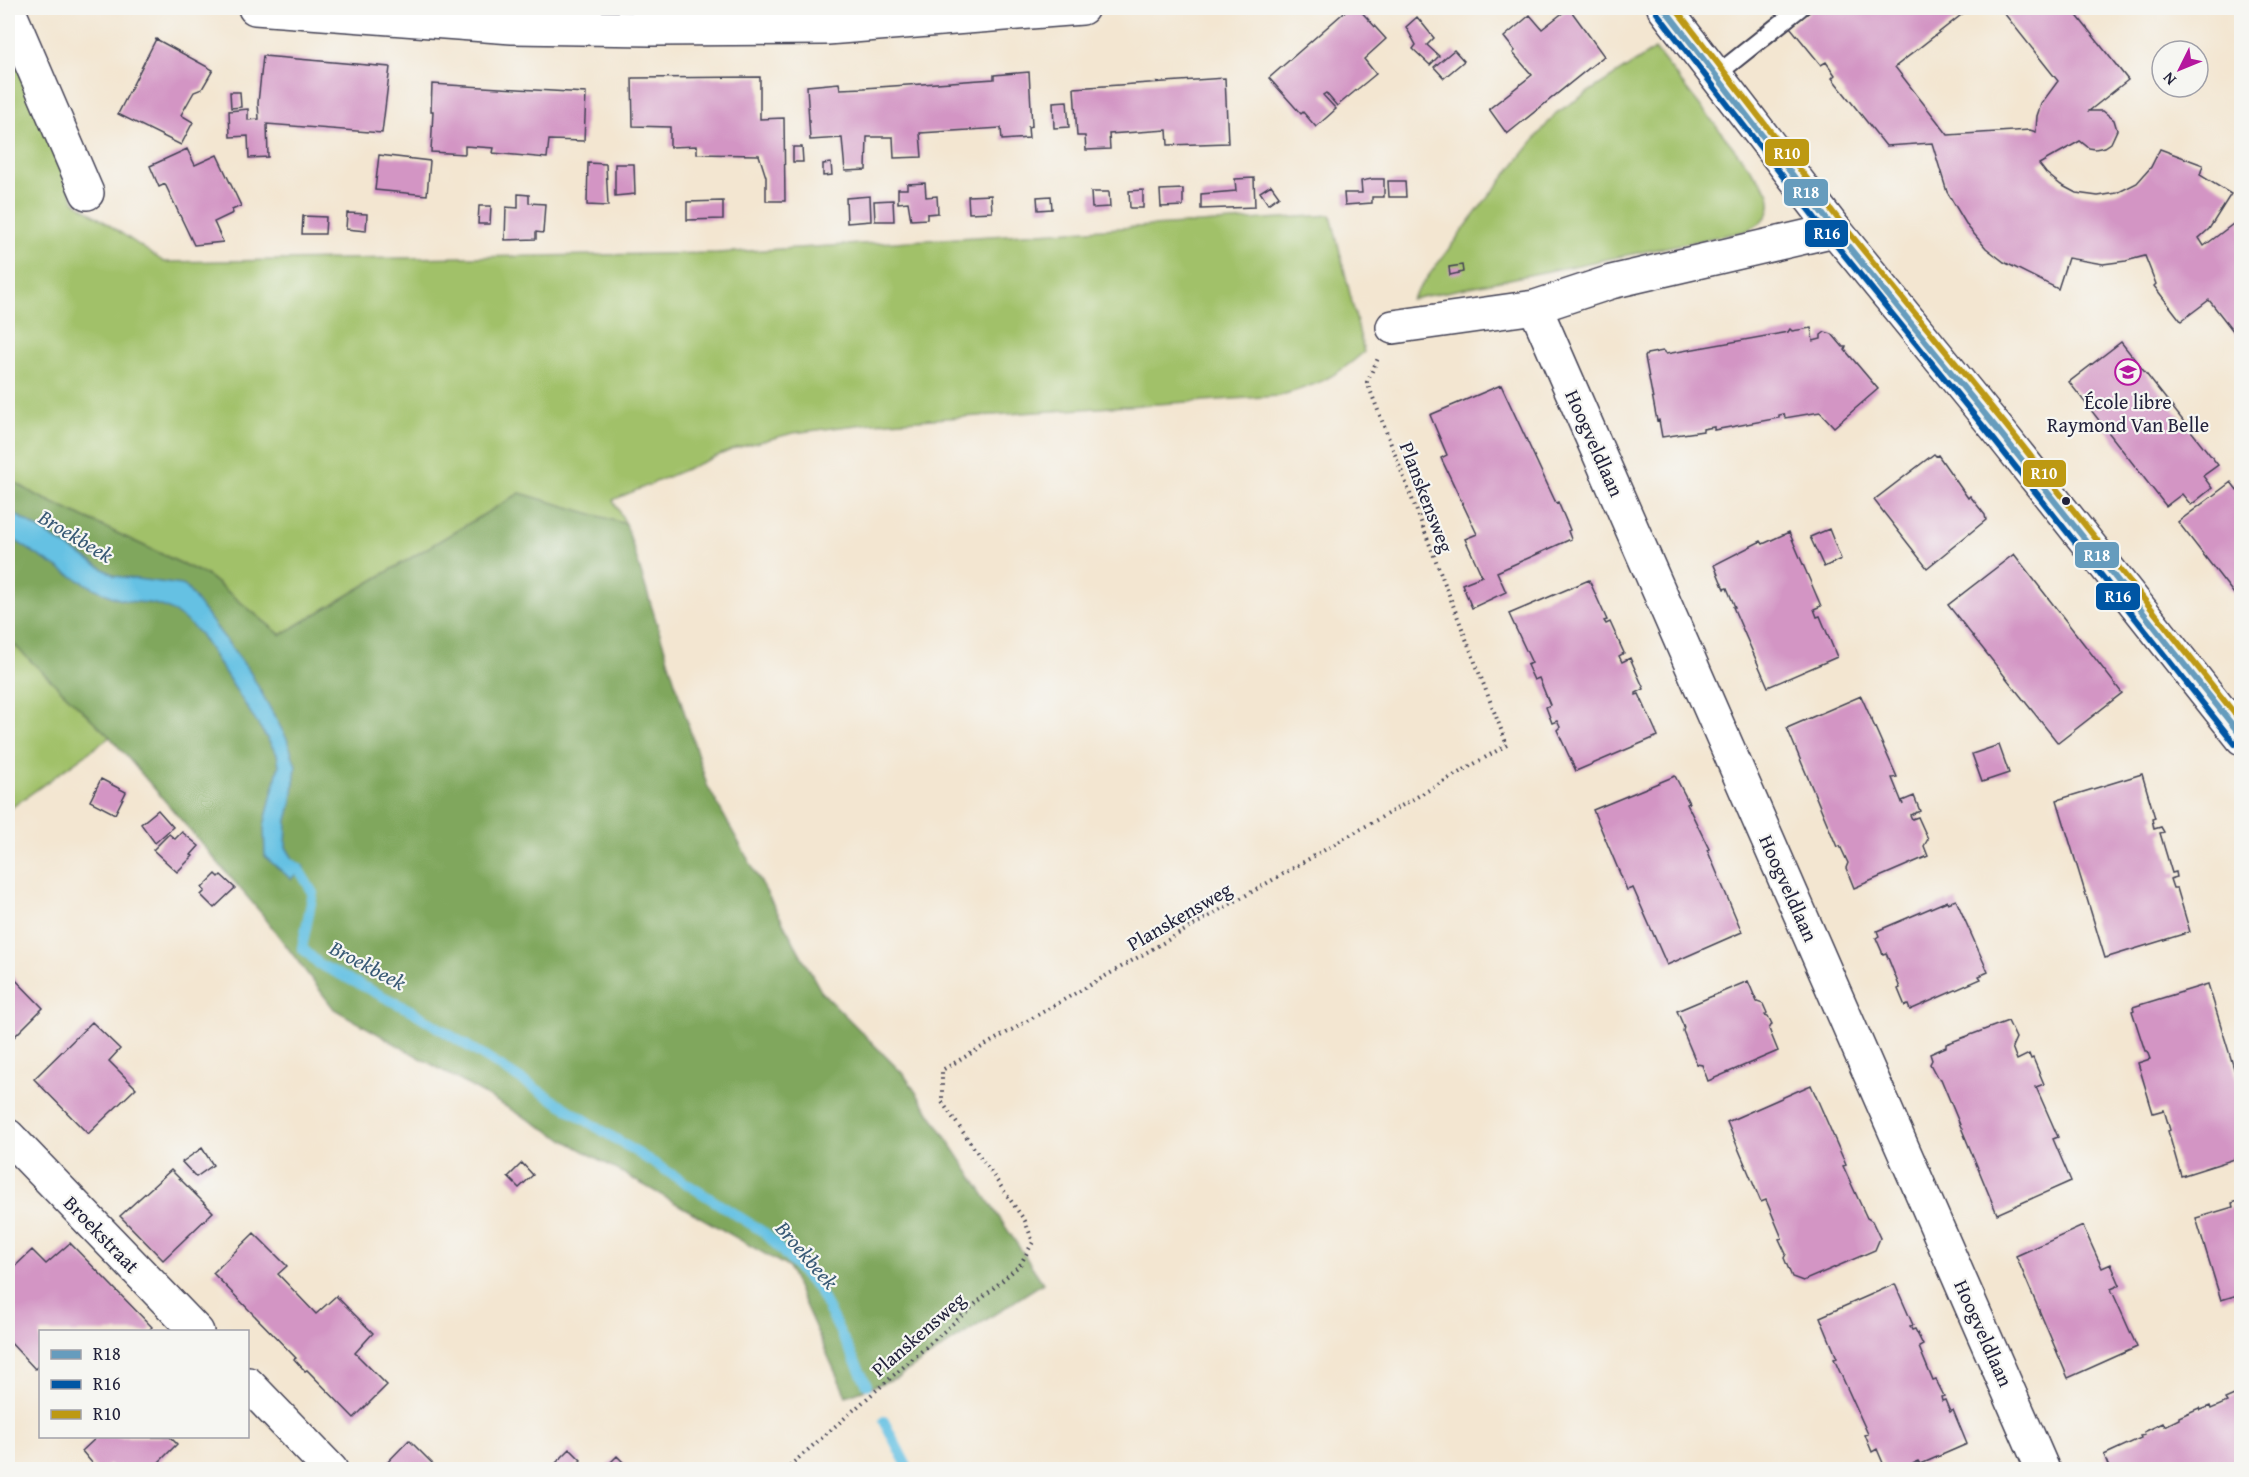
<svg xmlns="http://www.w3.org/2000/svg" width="2249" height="1477" font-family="'Gentium Book Plus',serif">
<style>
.green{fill:#a1c169;stroke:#627252;stroke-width:1.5}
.forest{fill:#80a75d;stroke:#51644c;stroke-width:1.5}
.water{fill:#65c1e3;stroke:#44728f;stroke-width:1.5}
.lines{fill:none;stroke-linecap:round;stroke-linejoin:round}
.stream{stroke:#65c1e3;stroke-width:10}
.building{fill:#d395c4}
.lane-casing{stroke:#413f52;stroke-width:20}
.street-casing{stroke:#413f52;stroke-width:36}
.secondary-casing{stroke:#413f52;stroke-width:36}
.path{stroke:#413f52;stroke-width:4;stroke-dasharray:1.5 4.5;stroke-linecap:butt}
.lane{stroke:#fff;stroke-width:16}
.street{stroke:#fff;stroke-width:33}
.secondary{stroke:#fff;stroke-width:33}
.bus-1-casing{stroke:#f6f6f2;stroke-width:10}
.bus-2-casing{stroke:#f6f6f2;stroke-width:10}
.bus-3-casing{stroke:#f6f6f2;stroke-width:10}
.bus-1{stroke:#669cbd;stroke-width:6}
.bus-2{stroke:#0056a4;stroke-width:6}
.bus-3{stroke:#bd9912;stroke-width:6}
.bus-dot{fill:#22223b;stroke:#f6f6f2;stroke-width:2}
.labels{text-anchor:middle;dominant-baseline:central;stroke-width:4.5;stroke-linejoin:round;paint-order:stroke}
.poi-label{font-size:20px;fill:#22223b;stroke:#f6f6f2}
.street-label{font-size:20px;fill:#22223b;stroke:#f6f6f2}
.water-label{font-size:21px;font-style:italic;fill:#395a76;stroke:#f6f6f2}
.line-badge{stroke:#f6f6f2;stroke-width:2}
.badge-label{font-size:16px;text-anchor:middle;font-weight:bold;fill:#fff}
</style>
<rect width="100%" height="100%" fill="#f6f6f2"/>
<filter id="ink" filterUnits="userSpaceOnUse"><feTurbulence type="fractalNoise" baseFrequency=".0167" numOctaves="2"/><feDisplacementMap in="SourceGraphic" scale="12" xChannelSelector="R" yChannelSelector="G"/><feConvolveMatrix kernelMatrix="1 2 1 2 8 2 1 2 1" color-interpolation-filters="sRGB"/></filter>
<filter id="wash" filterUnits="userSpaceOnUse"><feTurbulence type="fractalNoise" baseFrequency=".008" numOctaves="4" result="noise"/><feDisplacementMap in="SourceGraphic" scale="24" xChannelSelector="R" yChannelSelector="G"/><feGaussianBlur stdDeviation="1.35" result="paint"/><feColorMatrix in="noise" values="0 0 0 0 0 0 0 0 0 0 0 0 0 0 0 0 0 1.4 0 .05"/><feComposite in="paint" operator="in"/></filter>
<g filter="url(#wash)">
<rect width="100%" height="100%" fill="#f3e6d1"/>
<path class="green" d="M8,33l66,168 90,61 553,-9 614,-38 33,137c-31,27 -47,33 -86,44l-405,27 -80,10 -57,15 -123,52 13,24 -106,-31 -239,142 -73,-59 -174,-82 -26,-16z
M1655,49l113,142c7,22 -3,31 -22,40l-335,68 73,-97 72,-89z
M8,639l102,98 -102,73z"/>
<path class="forest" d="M8,478l26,16 174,82 73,59 239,-142 106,31 81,261 114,206 84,85 138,207 -147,95 -50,18 -58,-129 -454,-258 -72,-95 -152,-177 -102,-98z"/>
<path class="water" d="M8,510l107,66 67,9 4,2 64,85 37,67 9,27 -4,35 -5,19 -1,27 7,12 11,8 -13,12 -26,-22 -1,-31 15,-61 -2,-11 -77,-120c-15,-15 -29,-28 -51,-31 -13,-1 -24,-1 -36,-6 -37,-16 -71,-39 -105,-61z"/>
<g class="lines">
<path class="stream" d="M290,863l8,5 15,25 -11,55 17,16 93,47 353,222 54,58 48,94
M884,1421l25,49"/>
</g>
<g id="blocks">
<path class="building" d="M1349,8h9l28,31 -22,20 12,15 -39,32 -11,-13 -3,2 13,14 -20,18 -13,-15 -2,2 -32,-36z
M1569,8l35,48 -97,78 -18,-25 43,-34 -19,-22 2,-2 -11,-14 26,-22 12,14z
M1815,8h155l-75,59 53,68 82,-5 6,2 1,-16 4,-12 17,-23 -58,-73h71l57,72 -39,31h14l11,9 3,10 -6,13 -6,4 -10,2 -6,-1 -9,-7 -41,23 7,9 15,12 15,8 22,3 19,-3 20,-10 14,-16 9,-18 43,16 -3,10 31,19 -22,35 -10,9 5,8 37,-28v123l-32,-41 -28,21 -27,-35 2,-2 -11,-28 -19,5 -23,3 -35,-6 -10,31 -54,-27 -18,-14 -18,-21 -21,-35 -15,-49 -46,3 -54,-68 3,-3 -9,-13 -5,3 -31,-38z
M1417,17l17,21 -7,7 12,11 -9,9 -17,-16 3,-4 -10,-18z
M156,39l57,31 -11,19 -8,3 -13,23 12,7 -12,23 -63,-31z
M1454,50l10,11 -20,17 -10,-11z
M263,56l127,11 -8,66 -115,-9 1,33 -19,1 -1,-22 -18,1 -1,-26 19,-2v11l11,-1 -1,-16z
M1029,72l3,54 -4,1 1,11 -27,2 -1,-12 -81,5 2,24 -28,1 -1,-21h-26l-1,33 -21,1 -3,-33 -32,2 -3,-54 32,-3 1,6 24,-1 130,-9v-4z
M760,77v42l24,-1 1,83h-19v-24l-7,-22 -62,-1v-8l-27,1v-20l-37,-1 -1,-48z
M1225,78l3,65 -60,2 -1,-15 -58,4 1,15 -24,1 -1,-14h-8l-3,-48z
M432,84l154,9 -2,48 -35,-1 -2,18 -54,-5 1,-5 -29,-2v8l-34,-2 2,-41h-2z
M230,92h10l1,15 -10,1z
M1067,101l2,26 -15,1 -1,-26z
M793,147h9l1,15h-10z
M187,149l8,16 22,-10 24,51 -9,4 1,3 -19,9 9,20 -29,3 -29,-61 -6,3 -9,-21z
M379,155l51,6 -3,34 -52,-5z
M588,163l18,1 2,42 -21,-1z
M831,163l1,12 -9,1v-12z
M615,164h19l1,30 -20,2z
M1254,178l1,29 -54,2v-15l35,-3 -1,-12z
M1372,179h12v18h-12v6l-27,2 -1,-12h18l-1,-12z
M1388,181h17l1,16h-17z
M925,183l1,14 11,-1 1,17 -11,1v5l-16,1 -3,-18 -10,1v-14h9v-5z
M1271,185l8,11 -11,8 -8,-12z
M1183,189v17l-22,1 -1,-17z
M1143,190v18h-13l-1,-17z
M1091,192h18l1,15 -18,1z
M518,194l11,1v8l16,1 -2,29 -7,-1v7l-31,1 1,-33 12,1z
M991,195l1,17 -23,1 -1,-17z
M870,196l1,25 -24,2 -1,-25z
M1051,196l1,13 -14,1 -1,-13z
M893,200l1,21h-19l-1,-20z
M723,201v18l-36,1v-18z
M479,206h12l-1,18h-12z
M347,213l20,1 -1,17 -20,-2z
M303,216l23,1 -1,17h-23z
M1462,265l1,7 -13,3 -1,-8z
M1811,328l2,13 8,-2v-4l4,-3 7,2 11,13h3l-1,3 33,39 -44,38 -14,-15 -35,6 -1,-4 -5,1v3l-65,12v-3l-11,2v2l-41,6 -3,-17 -2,1 -12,-64 2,-3 16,-3 3,3 122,-22 2,-3 2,2z
M2121,342l97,123 -15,11 9,12 -21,17 -9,-11 -16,12 -97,-124z
M1501,385l55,118 2,-1 12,28 -2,1 3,8 -74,33 9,20 -34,16 -10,-24 20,-8 -17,-37 12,-5 -36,-76 6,-3 -17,-40z
M1934,454l2,2 2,-1 30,43 2,-2 15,19 1,5 -59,48 -53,-68z
M2231,482l10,13v108l-63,-81z
M1829,529l12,30 -17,8 -14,-30z
M1789,532l32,74 -7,3 3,8 3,-1 17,41 -69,30 -35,-80h2l-8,-19 -3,1 -10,-24 47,-24 2,3z
M2014,554l108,139 -64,50 -110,-138z
M1589,580l18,40 -3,1 2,3 4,-2 14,31 -5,3 3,6 8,-4 14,31 -8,4v2l3,-1 19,42 -82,35 -19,-41 3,-3 -3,-6 -5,2 -6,-16 4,-2 -11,-27 -5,2 -7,-15 5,-2 -23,-49z
M1861,696l36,81 -5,1 11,27 -1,-4 12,-5 6,15 -10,4 2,4 6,-2 10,22 -4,7 4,10 -74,32 -8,-20 2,-5 -8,-17 -3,1 -50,-119z
M1999,745l10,28 -27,9 -10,-28z
M2142,774l13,44 -3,1 2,10 7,-2 3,5 -4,1 12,40 4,-1 1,5 -7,2 3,9h4l13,44 -85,26 -48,-158z
M1675,776l14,27 -2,1 22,45 -2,1 2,4 33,78 -75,33 -34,-77 -6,2 -34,-80z
M101,779l25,13 -11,22 -25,-13z
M158,810l15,17 -18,16 -14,-19z
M182,832l17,14 -8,9 2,1 -16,16 -24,-22 16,-16 6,5z
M216,874l3,3 2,-2 14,13 -21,20 -13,-13 4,-4 -3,-3z
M1956,900l32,72 -9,4 2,3 -71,31 -2,-5 -3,1 -7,-17 2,-1 -14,-35 -3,1 -7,-16 3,-2 -2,-5 70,-30 1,2z
M8,972l35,36 -35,35z
M1748,981l9,21 6,2 4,9 -2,2 3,1 4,8 -3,5 9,22 -70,30 -6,-16 -5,-1 -14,-33 1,-4 -7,-16z
M2208,984l33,107v66l-60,19 -13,-45 2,-1 -6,-20 -11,3 -15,-50 12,-4 -3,-8h-2l-13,-40 2,-1 -1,-3z
M2008,1021l8,17 -4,9 5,13 12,-6 2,5 2,-1 11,26 -8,3 22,50 -5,2 18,42 -74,33 -56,-135 -4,-2 -7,-13 2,-4 -2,-6 16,-7v-3z
M92,1022l28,27 -11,12 27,27 -48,46 -54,-55z
M1811,1085l35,80 -3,1 17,37 7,15 5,3 8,17 -5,12 -72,31 -11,-4 -8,-19 2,-4 -7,-15 3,-1 -16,-38 -5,2 -34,-80z
M202,1148l11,17 -17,12 -14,-15z
M522,1163l11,12 -14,13 -11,-11z
M171,1170l42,42 -50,48 -43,-44z
M2241,1200v94l-20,6 -25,-82 37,-11 -1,-4z
M2083,1226l19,42 9,-4 9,21 -9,4 26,58 -69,31 -52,-122z
M254,1233l33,33 -9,8 38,40 20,-18 37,37 -18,20 32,32 -33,33 -47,-48 -2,1 -11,-12 2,-1 -83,-85z
M70,1243l82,84 -4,5h-108v36l-2,-2 -3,3 -27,-29v-67l24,-23 14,14z
M1895,1284l18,41 -3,1 2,4 3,-1 8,16 -4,2 14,34 3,-1 8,16 -3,1 1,4 3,-1 5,12 3,-2 14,34 -46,20 -2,-3 -20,9h-13l-9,-21 -5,3 -7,-17 3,-1 -34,-75 3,-1 -17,-41z
M2241,1392v78h-131l-6,-15 37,-17 -1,-2 5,-1 -1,-3 19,-9 2,3 14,-7v-2l20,-9 1,2 10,-4 1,3 16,-7 -2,-3z
M97,1437h73l7,7 -26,26h-36l-6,-6 -6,6h-5l-16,-19z
M409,1440l25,25h-1l4,5h-57z
M570,1449l11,11 -10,10h-17l2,-3 -2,-2z
M617,1456l10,10 -4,4h-20z"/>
</g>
</g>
<g filter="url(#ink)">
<use href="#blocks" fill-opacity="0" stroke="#413f52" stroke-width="1.5"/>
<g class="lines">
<g class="lane-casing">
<path id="lane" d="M1716,75l84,-67"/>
</g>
<g class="street-casing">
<path id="street" d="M255,8l257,19 139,2 176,-1 255,-20
M8,9l79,184
M1535,307l508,1163
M1393,327l142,-20 76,-25 224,-52
M8,1136l189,196
M248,1384l83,86"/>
</g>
<g class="secondary-casing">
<path id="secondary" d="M1664,8l171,222 163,200 244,308"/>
</g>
<path class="path" d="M785,1470l235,-205 13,-23 -8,-21 -83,-119v-32l565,-325 -140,-363 12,-26"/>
<use href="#lane" class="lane"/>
<use href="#street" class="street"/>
<use href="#secondary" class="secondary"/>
<g class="bus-1-casing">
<path id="bus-1" d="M1664,8l171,222 163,200 244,307"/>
</g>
<g class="bus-2-casing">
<path id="bus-2" d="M1657,13l171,222 163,201 244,308"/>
</g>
<g class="bus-3-casing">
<path id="bus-3" d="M1675,8l167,216 163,200 237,299"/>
</g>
<use href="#bus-1" class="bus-1"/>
<use href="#bus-2" class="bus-2"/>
<use href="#bus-3" class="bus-3"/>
</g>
</g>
<defs>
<g id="school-ring" transform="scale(1.35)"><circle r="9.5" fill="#f6f6f2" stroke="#b5179e" stroke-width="1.5"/><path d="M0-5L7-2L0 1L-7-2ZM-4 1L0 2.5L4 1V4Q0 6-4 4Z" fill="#b5179e"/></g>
</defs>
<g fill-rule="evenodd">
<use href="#school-ring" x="2128" y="372"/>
</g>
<circle class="bus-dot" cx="2066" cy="501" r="5"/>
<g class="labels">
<g class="poi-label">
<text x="2128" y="401">École libre<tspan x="2128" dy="23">Raymond Van Belle</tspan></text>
</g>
<g class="street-label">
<text transform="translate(1595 443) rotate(66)">Hoogveldlaan</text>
<text transform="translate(1427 497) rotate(69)">Planskensweg</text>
<text transform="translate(1789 888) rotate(66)">Hoogveldlaan</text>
<text transform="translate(1179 916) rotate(-30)">Planskensweg</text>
<text transform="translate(102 1234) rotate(46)">Broekstraat</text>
<text transform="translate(1984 1333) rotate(66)">Hoogveldlaan</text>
<text transform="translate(918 1334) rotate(-41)">Planskensweg</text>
</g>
<g class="water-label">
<text transform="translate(76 536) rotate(31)">Broekbeek</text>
<text transform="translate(368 965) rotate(28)">Broekbeek</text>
<text transform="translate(807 1255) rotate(49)">Broekbeek</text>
</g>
</g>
<g class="line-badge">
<rect x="1764" y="138" width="46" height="29" rx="6" fill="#bd9912"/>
<rect x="1783" y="178" width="46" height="29" rx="6" fill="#669cbd"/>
<rect x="1804" y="219" width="45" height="29" rx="6" fill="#0056a4"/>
<rect x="2022" y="459" width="45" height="29" rx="6" fill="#bd9912"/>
<rect x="2074" y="541" width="46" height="28" rx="6" fill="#669cbd"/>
<rect x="2095" y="582" width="46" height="29" rx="6" fill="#0056a4"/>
</g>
<g class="badge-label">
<text x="1787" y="159">R10</text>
<text x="1806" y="198">R18</text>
<text x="1827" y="239">R16</text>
<text x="2044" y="479">R10</text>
<text x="2097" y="561">R18</text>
<text x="2118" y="602">R16</text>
</g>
<rect width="2249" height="1477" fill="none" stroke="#f6f6f2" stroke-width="30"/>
<rect x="39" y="1330" width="210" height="108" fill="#f6f6f2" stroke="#a1a1a9" stroke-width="1.5"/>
<rect x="51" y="1350" width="30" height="9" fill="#669cbd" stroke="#a1a1a9" stroke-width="1.5"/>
<text x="93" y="1360" font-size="18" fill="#22223b">R18</text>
<rect x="51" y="1380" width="30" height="9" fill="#0056a4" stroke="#a1a1a9" stroke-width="1.5"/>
<text x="93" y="1390" font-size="18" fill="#22223b">R16</text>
<rect x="51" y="1410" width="30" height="9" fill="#bd9912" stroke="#a1a1a9" stroke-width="1.5"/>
<text x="93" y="1420" font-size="18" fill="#22223b">R10</text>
<g transform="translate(2180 69) rotate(227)"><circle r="28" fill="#f6f6f2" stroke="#a1a1a9" stroke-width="1.5"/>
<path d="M0-4.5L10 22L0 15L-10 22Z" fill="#b5179e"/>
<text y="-9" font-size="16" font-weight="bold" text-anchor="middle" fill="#22223b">N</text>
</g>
</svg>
